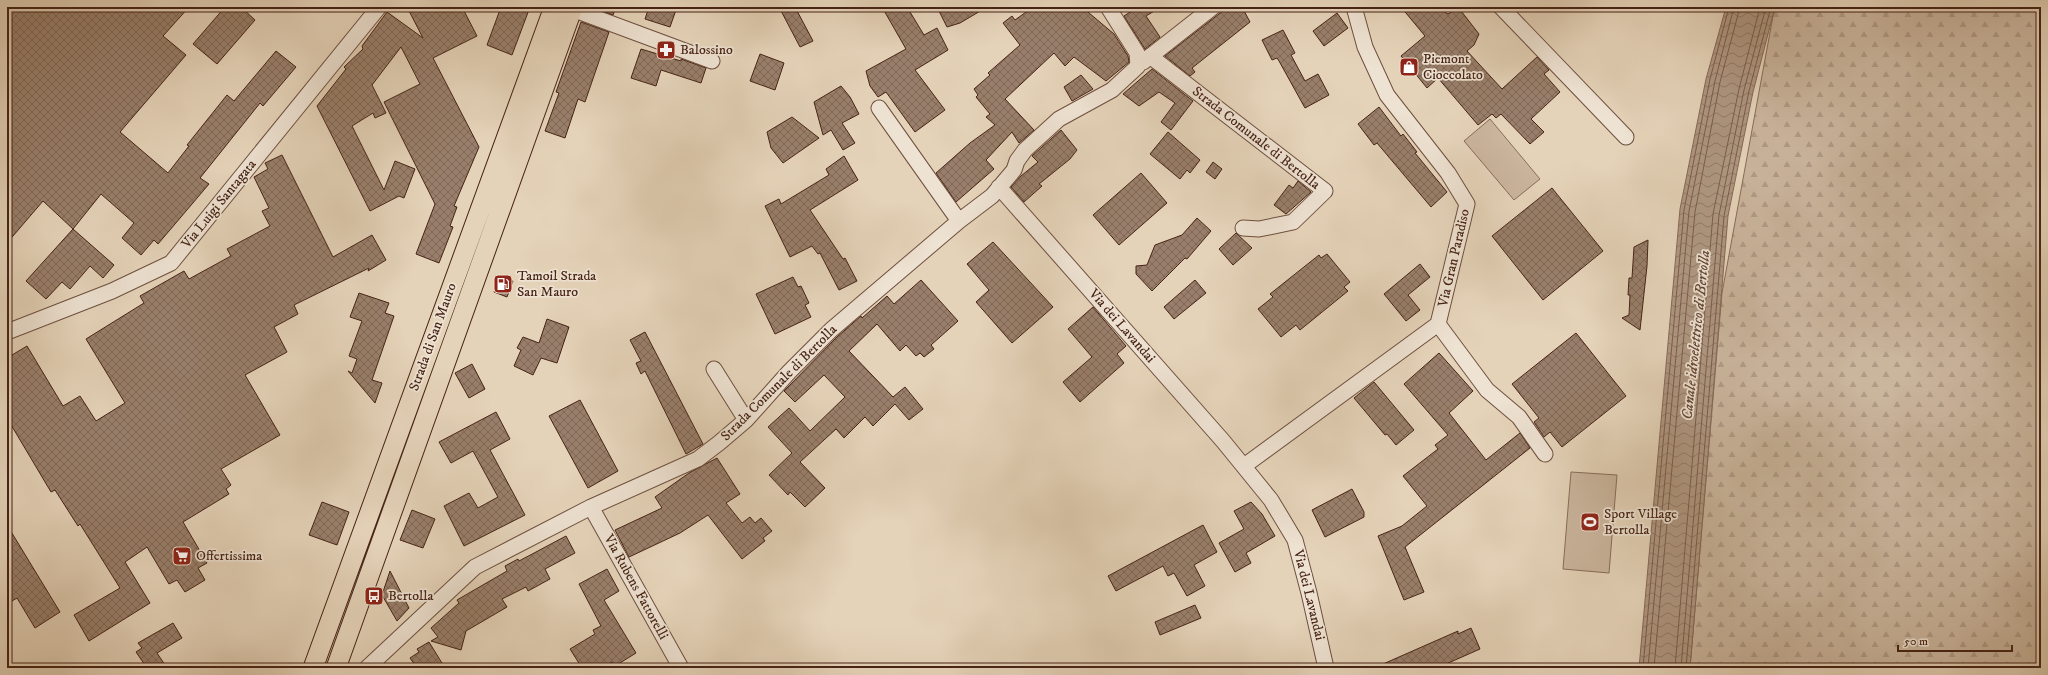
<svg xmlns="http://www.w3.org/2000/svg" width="2048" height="675" font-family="'IM FELL DW Pica',serif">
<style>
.forest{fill:url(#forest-firs);stroke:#886c5a}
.garden{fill:#cab59d;stroke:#886c5a}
.water{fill:url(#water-waves);stroke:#856957}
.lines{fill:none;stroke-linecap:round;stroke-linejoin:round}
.shore{stroke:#7a5d4c;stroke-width:1}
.building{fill:url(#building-cross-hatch);stroke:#462316}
.minor-casing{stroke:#6e4f3f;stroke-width:17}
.major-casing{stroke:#462316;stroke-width:21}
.minor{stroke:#eee2d2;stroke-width:15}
.major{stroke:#e5d3b9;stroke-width:19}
.labels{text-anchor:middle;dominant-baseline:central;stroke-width:3.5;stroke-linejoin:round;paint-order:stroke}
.poi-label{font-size:14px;fill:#462316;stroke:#eee2d2;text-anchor:start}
.street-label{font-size:14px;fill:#462316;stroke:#eee2d2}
.water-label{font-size:15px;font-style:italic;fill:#664636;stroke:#eee2d2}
</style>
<defs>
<pattern id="forest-firs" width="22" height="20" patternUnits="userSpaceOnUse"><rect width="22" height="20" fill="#cab59d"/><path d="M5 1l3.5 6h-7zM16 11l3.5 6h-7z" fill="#af9b86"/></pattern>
<pattern id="water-waves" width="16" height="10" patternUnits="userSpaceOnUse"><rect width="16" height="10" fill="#af9782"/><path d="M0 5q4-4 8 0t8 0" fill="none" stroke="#907b69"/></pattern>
<pattern id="building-cross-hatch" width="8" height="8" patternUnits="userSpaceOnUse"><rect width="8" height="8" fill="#997f6b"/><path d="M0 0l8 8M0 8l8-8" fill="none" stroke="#7f6857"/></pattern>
</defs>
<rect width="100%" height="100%" fill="#e5d3b9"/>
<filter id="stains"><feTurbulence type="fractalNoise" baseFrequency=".005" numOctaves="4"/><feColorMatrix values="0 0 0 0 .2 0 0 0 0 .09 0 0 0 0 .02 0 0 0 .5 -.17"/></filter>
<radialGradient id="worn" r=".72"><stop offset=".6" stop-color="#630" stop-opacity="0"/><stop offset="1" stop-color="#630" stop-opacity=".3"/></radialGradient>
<path class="forest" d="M1776,7h265v661h-351l32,-375 51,-277z"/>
<path class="garden" d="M1490,119l50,60 -26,21 -50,-59z
M1571,472l46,3 -8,98 -46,-4z"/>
<path class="water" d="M1726,7h49l-22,85 -25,124 -38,452h-51l41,-459 26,-130z"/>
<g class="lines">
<path class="shore" d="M1643,668l41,-458 26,-131 19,-72
M1648,668l41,-457 26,-130 19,-74
M1654,668l41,-456 25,-130 20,-75
M1675,668l38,-454 26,-125 21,-82
M1681,668l38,-453 25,-125 22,-83
M1686,668l38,-452 25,-125 22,-84"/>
</g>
<path class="building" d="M7,7h182l-26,29 23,19 -66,77 48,41 21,-27 -2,-1 40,-50 7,6 42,-50 20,16 -33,39 -3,-3 -60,75 9,6 -51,60 -4,-4 -13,15 -19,-17 12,-15 -33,-29 -28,35 41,36 -11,13 -13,-12 -20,23 -8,-7 -16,17 -20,-18 47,-52 -30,-28 -36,42z
M225,7h16l14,13 -38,44 -24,-20z
M407,7h55l15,29 -44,22 46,89 -25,59 3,1 -7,19 3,1 -14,36 -23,-9 19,-50 -51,-102 36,-18 -19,-37 -29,38 14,28 -11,5 -2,-5 -21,13 32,64 11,-29 20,8 -11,29 -5,-2 -29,15 -53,-105 29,-37 -2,-2 19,-18 -1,-3 25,-34 36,26z
M501,7h29l-18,48 -25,-10z
M592,7h24l-3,8z
M649,7h28l-7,20 -25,-8z
M779,7h16l18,34 -13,6z
M882,7h25l17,28 13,-7 11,22 -33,20 30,40 -30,22 -29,-40 -8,5 -8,-11 -4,-15 40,-22z
M937,7h50l-27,16 -13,4z
M1033,7l8,3 4,-3h37l32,27 14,22 1,6 -23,19 -32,-24 -9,9 -11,-13 -49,46 29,31 -15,13 -7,-11 -26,28 8,9 -38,33 -20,-29 34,-30 25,-18 -9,-8 4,-3 -14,-17 2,-2 -4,-6 16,-14 -2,-2 32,-28 -17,-22 9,-7 3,4z
M1138,7h23l-15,9 14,21 -15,12 -21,-33z
M1228,7h14l8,15 -58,46 3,4 -5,4 -25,-20z
M1401,7h37l10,7 10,-7 21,27 -5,11 -7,6 35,38 35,-32 12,13 -5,4 16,18 -29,27 13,13 -14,12 -29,-30 -5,4 -4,-4 -14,11 -40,-47 -11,10 -26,-32 24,-20z
M1337,13l11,15 -24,18 -11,-15z
M581,22l28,10 -24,70 -7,-3 -13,39 -20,-7 14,-38 -3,-1z
M1283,30l12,23 -4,2 14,26 13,-7 11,21 -24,13 -26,-47 -2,-3 -5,2 -10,-20z
M641,49l40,12v-2l25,9 -5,15 -40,-13 -5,16 -25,-8z
M760,54l24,9 -9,27 -25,-9z
M1152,69l41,32 -22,29 -10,-8 14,-19 -16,-11 -20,14 -16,-12z
M1081,75l12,14 -21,12 -8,-14z
M841,86l9,11 9,17 -17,9 13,20 -12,7 -12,-20 -8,5 -9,-33z
M1379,107l22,29 2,-2 14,18 -2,1 32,39 -16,15 -54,-64 -3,2 -16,-21z
M792,117l27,21 -36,25 -12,-15 -4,-16z
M1061,130l16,20 -7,9 -31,25 3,2 -18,16 -13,-15 10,-11 17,-14 -6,-6z
M1168,132l32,28 -10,13 -3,-3 -7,9 -30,-25z
M282,155l51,102 39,-22 14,25 -18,11 1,-3 -75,37 4,9 -24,13 13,25 -42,23 35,60 -59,34 10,16 -5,4 3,5 -46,28 24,41 -9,5 7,12 -20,12 -8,-12 -8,4 -22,-37 -22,15 25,41 -61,38 -15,-26 46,-27 -40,-64 -2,2 -23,-36 -4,2 -44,-74v-60l20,-12 36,60 17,-10 16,25 29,-18 -39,-64 58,-36 -4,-7 44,-25 5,8 42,-23 -4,-7 43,-23 -8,-15 7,-3 -15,-31 14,-8 -3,-6z
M844,156l14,24 -48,30 33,49 2,-1 12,23 -18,9 -19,-37 -2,1 -6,-8 -22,11 -25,-51 14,-7 2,5 48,-29 -3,-6z
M1213,162l9,7 -7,10 -9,-7z
M1141,173l26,30 -48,42 -26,-30z
M1298,181l13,11 -25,22 -12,-9 15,-20 4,3z
M1552,188l51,63 -60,49 -51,-64z
M1197,218l14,13 -24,28 -2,-1 -33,33 -16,-17v-8l11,-1 8,-20 27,-10z
M1236,233l16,15 -19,17 -14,-16z
M1648,240l-1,26 -7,64 -18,-12 7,-3 1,-20h-2l1,-17h3l2,-31z
M993,242l60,65 -41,36 -36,-41 13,-12 -22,-26z
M1327,254l23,28 -6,5 4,4 -48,39 -4,-5 -15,12 -23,-28 15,-12 -3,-3 49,-39 2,3z
M1420,264l10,13 -22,18 12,15 -14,11 -22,-27z
M501,276l12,5 -6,16 -13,-5z
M793,277l5,10 3,-1 8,17 -4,2 6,12 -36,17 -19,-40z
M921,280l37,41 -27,24 3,4 -10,8 -4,-4 -4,3 -10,-11 -6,6 -23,-27 -28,27 44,46 12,-10 18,22 -14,11 -14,-16 -22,22 -8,-9 -21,21 -8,-9 -36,33 25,26 -20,19 -15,-15 -2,3 -19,-20 23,-22 -24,-26 21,-19 21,23 35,-34 -21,-22 -29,27 -11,-11 53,-54 24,-21 1,2 25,-22 7,8z
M1195,280l11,13 -32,26 -10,-12z
M359,293l30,10 -4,10 9,3 -22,64 10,3 -7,20 -27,-32 4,2 5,-14 -8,-3 13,-35 -12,-4z
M1093,307l33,39 -9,8 7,9 -44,39 -17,-20 29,-25 -24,-28z
M547,319l22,8 -12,36 -16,-5 -8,17 -19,-9 7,-16 -4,-2 6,-11 16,6z
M645,332l58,112 -17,10 -41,-83 -4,3 -5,-11 5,-2 -11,-21z
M1576,333l50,63 -64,51 -12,-15 -6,5 -10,-15 5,-4 -27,-34z
M1439,353l34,38 -24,22 37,47 34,-27 10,15 -125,99 19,45 -20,8 -26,-64 24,-10 25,-20 -24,-30 35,-27 -3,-4 13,-10 -44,-51z
M472,364l13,25 -16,9 -14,-25z
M1374,382l40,48 -18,15 -9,-11 -2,1 -31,-37z
M580,400l38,71 -30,17 -39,-72z
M496,412l14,27 -20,11 35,65 -61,31 -20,-40 25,-13 9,15 20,-11 -25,-46 -22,12 -12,-21z
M717,458l23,36 -14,9 16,20 8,-6 5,6 6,-5 11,13 -9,7 2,3 -23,18 -34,-44 -28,18 -51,24 -14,-27 47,-22 -7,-11 34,-24z
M1352,489l12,23v5l-39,20 -13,-27z
M322,502l27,10 -12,33 -28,-10z
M1251,502l11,12 13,22 -29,17 5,10 -16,9 -16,-29 25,-14 -10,-18z
M412,510l23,9 -12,29 -23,-8z
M7,525l53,87 -25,16 -18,-30 -10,6z
M1203,525l14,27 -23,13 11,21 -18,10 -13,-23 -6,3 -5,-10 -47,25 -8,-15z
M566,536l9,17 -30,16 5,10 -22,12 -2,-4 -24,12 5,8 -41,24 -5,19 -30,-9 7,-4 -7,-9 28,-25 -2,-3 50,-29 -2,-5 13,-7 1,2z
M607,569l12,22 -15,9 32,53 -21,13 -3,-4 -10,6h-20l-12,-19 25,-15 -2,-4 8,-4 -22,-42z
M390,571l19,37 -12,13 -15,-26z
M1195,605l6,13 -41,17 -5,-13z
M173,623l9,15 -25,15 10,15h-20l-11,-16 6,-4 -4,-5z
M1471,628l9,21 -43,19h-63l84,-37v3z
M429,642l16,26h-28l-7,-10 9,-6 -2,-3z"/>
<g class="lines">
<g class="minor-casing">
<path id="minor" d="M1354,7l11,40 22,48 61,78 19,31 -29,120 49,66 32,27 26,37
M1501,7l125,130
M572,9l140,52
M1150,56l175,135 -32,31 -34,7 -16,-1
M1143,62l70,-55
M879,108l80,113
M999,187l224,254 48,59 24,40 14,53 17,75
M7,332l105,-41 59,-28 208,-256
M714,369l32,51
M1244,466l194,-142
M591,507l90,161
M367,668l108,-101 116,-60 107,-48 21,-16 27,-23 43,-48 42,-42 128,-109 33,-25 22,-26 3,-9 8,-11 34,-31 53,-29 26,-24 -1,-13 -29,-46"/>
</g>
<g class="major-casing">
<path id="major" d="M313,668l241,-661
M336,668l237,-661"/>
</g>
<use href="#minor" class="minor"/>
<use href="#major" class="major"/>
</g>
<defs>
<g id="pharmacy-square" transform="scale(1)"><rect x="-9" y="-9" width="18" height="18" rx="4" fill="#8f2418" stroke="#eee2d2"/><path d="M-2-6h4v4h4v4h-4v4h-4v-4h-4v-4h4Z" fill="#fff"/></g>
<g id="shop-square" transform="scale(1)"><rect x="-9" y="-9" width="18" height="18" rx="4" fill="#8f2418" stroke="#eee2d2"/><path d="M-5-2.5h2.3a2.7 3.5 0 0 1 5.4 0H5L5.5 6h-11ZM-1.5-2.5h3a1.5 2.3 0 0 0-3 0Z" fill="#fff"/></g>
<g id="fuel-square" transform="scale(1)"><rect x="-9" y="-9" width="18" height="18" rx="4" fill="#8f2418" stroke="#eee2d2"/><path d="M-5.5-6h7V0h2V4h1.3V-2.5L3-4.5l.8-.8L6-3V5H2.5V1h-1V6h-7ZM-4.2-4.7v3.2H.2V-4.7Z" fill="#fff"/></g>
<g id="stadium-square" transform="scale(1)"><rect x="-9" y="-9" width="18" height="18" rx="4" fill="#8f2418" stroke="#eee2d2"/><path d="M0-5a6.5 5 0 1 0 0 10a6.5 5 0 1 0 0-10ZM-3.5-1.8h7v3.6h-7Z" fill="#fff"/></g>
<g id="supermarket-square" transform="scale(1)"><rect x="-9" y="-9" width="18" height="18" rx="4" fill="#8f2418" stroke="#eee2d2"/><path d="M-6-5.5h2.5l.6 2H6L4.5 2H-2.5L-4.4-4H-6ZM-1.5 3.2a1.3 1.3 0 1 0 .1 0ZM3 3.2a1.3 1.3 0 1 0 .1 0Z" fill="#fff"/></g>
<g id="bus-square" transform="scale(1)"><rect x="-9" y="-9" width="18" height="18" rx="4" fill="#8f2418" stroke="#eee2d2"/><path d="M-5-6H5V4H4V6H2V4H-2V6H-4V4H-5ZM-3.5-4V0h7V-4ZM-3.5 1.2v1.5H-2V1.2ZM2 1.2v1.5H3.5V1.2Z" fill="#fff"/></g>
</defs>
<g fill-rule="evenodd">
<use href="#pharmacy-square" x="666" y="50"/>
<use href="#shop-square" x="1409" y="67"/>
<use href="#fuel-square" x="503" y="284"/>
<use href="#stadium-square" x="1590" y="522"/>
<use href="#supermarket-square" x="182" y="556"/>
<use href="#bus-square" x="374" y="596"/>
</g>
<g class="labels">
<g class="poi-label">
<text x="680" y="50">Balossino</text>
<text x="1423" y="59">Piemont<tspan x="1423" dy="16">Cioccolato</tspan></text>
<text x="517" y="276">Tamoil Strada<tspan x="517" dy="16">San Mauro</tspan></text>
<text x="1604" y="514">Sport Village<tspan x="1604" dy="16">Bertolla</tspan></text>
<text x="196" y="556">Offertissima</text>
<text x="388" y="596">Bertolla</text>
</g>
<g class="street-label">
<text transform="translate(1256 138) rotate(38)">Strada Comunale di Bertolla</text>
<text transform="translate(219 204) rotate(-51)">Via Luigi Santagata</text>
<text transform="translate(1454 258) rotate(-77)">Via Gran Paradiso</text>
<text transform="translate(1122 326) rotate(49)">Via dei Lavandai</text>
<text transform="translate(433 337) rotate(-70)">Strada di San Mauro</text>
<text transform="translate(779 383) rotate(-45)">Strada Comunale di Bertolla</text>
<text transform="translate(636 587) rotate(61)">Via Rubens Fattorelli</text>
<text transform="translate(1309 595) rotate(76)">Via dei Lavandai</text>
</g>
<g class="water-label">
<text transform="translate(1696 335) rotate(-84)">Canale idroelettrico di Bertolla</text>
</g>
</g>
<rect width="2048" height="675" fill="none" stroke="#e5d3b9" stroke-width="24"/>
<rect x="8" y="8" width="2032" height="659" fill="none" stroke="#462316" stroke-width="2"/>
<rect x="12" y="12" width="2024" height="651" fill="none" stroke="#462316"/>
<path d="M1898 645v6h114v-6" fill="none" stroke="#462316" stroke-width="2"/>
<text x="1904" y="645" font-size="12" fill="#462316" stroke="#eee2d2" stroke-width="3" paint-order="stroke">50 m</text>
<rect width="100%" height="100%" filter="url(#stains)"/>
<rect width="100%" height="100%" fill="url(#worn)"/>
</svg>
